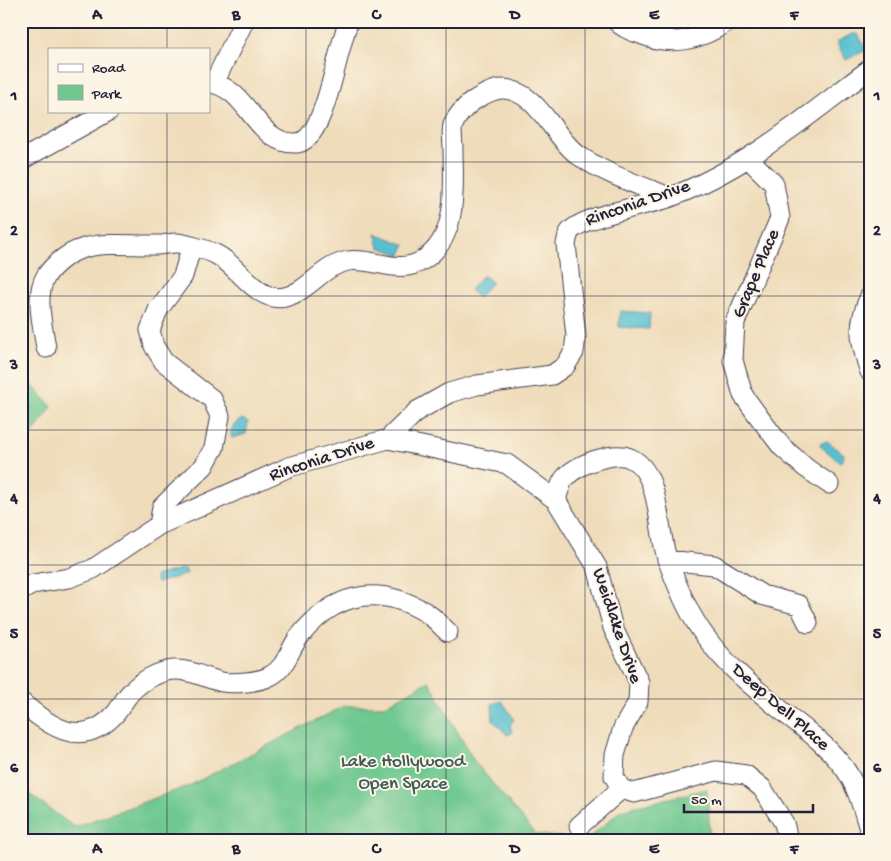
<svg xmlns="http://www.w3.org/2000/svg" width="891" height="861" font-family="'Gochi Hand',sans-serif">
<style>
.green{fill:#6ec890;stroke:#487566}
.water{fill:#56c0d1;stroke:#3c7186}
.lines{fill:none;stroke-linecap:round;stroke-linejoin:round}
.street-casing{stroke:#413e4e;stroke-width:21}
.street{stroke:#fff;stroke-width:19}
.grid{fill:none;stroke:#22223b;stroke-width:1;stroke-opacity:0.55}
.labels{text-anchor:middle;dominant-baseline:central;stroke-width:4;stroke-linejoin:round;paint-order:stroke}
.street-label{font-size:19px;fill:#22223b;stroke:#fcf5e5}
.park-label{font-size:19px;fill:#3d5c59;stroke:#fcf5e5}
.neatline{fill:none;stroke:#22223b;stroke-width:2}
.grid-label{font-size:16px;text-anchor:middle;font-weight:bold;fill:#22223b}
</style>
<rect width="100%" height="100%" fill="#fcf5e5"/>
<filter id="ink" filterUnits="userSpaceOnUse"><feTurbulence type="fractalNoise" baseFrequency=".02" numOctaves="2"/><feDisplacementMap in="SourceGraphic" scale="10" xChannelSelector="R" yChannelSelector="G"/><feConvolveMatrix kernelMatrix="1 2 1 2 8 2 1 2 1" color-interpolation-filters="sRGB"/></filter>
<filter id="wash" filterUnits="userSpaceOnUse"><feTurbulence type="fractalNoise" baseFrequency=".0096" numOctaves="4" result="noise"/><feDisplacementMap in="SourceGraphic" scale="20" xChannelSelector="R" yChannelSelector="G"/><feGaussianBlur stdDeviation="1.12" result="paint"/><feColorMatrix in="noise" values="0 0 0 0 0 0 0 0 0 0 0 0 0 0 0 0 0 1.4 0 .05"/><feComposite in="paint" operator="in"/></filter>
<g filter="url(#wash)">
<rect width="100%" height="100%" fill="#efdcba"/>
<path class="green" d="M21,373l31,34 -31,42z
M429,681l45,80 61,73 50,6h-564v-52l53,39 115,-41 155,-80h40z
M707,789l3,51h-123l34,-30z"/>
<path class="water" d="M853,34h5l8,16 -20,10 -8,-15v-4z
M375,233l30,12 -4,10 -22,-8z
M483,275l9,7 -14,16 -8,-8z
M620,311l30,2 -1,16 -30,-2z
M242,419l6,3 -2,12 -14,4c-4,-7 3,-16 10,-19z
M827,441l17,13 -1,6 -3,2 -20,-16v-2z
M185,568l2,6 -30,9 -2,-7z
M502,701l12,18 -4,6 2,8 -5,2 -14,-15 -1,-16z"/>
</g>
<g filter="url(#ink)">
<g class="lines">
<g class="street-casing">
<path id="street" d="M616,21c7,7 14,10 24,13 32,13 60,7 88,-13
M656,40l13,-19
M209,83c39,3 47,63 88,60 29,-3 40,-97 52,-122
M214,83l30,-62
M749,159l25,25 6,34 -45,104 -2,38 10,35 19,26 20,26 24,21 23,16
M21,160l88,-49
M870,296c-14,30 -10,46 0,76
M46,348c-3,-22 -12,-52 0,-72 7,-11 22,-23 35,-27 25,-8 51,-3 77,-4 6,0 12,-2 18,-2 7,0 32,7 39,11 23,10 42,50 70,43 24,-6 38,-32 63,-36 25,-4 51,15 75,-1 37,-23 30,-76 30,-112 0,-7 -2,-17 0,-23 4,-10 12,-18 20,-24 8,-5 20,-12 29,-12 35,0 51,48 76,66 27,19 61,30 91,42
M388,439l119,25 49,36 41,67 16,61 26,54 -1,20 -15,26 -8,27 -1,21 7,13 13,4 82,-22 30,4 16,13 22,35 4,17
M556,500c2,-6 4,-16 8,-21 11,-14 50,-29 66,-21 32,14 27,75 38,103 9,25 21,54 37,75 22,31 53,55 82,79 21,16 42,32 58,54 13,19 18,41 25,63
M159,525l3,-18 42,-41 10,-18 6,-32 -8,-17 -48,-37 -10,-16 -4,-16 8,-20 25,-34 8,-28
M667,560l47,5 48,30 37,10 9,18
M21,591l12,-7 36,-6 24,-9 66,-44 130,-58 99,-28 29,-28 32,-18 28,-8 75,-10 13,-9 9,-14 2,-16 -10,-92c1,-3 1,-7 3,-11 9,-16 79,-28 99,-35 76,-28 138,-81 202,-129
M21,702c30,26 62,48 95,11 5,-6 9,-15 15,-21 10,-11 28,-21 43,-22 17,-1 32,9 48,12 12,2 37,0 48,-6 16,-8 19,-26 29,-39 34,-43 77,-54 126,-25 9,5 16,14 23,20
M579,826l42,-37"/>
</g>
<use href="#street" class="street"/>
</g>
</g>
<path class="grid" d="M167,21v28M306,21v819M446,21v819M585,21v819M724,21v819M167,111v729M21,162h849M21,296h849M21,430h849M21,565h849M21,699h849"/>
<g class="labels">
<g class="street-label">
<text transform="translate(638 204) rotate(-19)">Rinconia Drive</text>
<text transform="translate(757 274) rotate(-67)">Grape Place</text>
<text transform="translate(322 460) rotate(-18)">Rinconia Drive</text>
<text transform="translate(616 626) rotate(71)">Weidlake Drive</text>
<text transform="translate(780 708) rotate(41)">Deep Dell Place</text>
</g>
<g class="park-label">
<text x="403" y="762">Lake Hollywood<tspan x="403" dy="22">Open Space</tspan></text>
</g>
</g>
<rect width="891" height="861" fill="none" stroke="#fcf5e5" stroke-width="55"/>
<rect x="48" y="48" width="162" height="65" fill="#fcf5e5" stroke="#a5a1a1"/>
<rect x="58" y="64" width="25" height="8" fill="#ffffff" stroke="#a5a1a1"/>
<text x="92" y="72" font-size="15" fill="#22223b">Road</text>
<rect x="58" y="85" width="25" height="15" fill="#6ec890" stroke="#a5a1a1"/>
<text x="92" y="98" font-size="15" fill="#22223b">Park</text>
<path d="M684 804v8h129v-8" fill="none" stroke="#22223b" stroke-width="2.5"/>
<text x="691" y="804" font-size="15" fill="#22223b" stroke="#fcf5e5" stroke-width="4" paint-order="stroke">50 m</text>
<rect x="28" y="28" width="836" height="806" class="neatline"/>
<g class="grid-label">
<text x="97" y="19">A</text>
<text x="236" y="19">B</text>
<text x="376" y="19">C</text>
<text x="515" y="19">D</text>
<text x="654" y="19">E</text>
<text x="794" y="19">F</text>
<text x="14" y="100">1</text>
<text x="877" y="100">1</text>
<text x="14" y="235">2</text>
<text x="877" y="235">2</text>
<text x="14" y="369">3</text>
<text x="877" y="369">3</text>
<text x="14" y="503">4</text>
<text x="877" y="503">4</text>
<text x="14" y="638">5</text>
<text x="877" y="638">5</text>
<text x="14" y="772">6</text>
<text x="877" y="772">6</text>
<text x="97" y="853">A</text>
<text x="236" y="853">B</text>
<text x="376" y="853">C</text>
<text x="515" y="853">D</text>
<text x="654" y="853">E</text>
<text x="794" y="853">F</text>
</g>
</svg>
